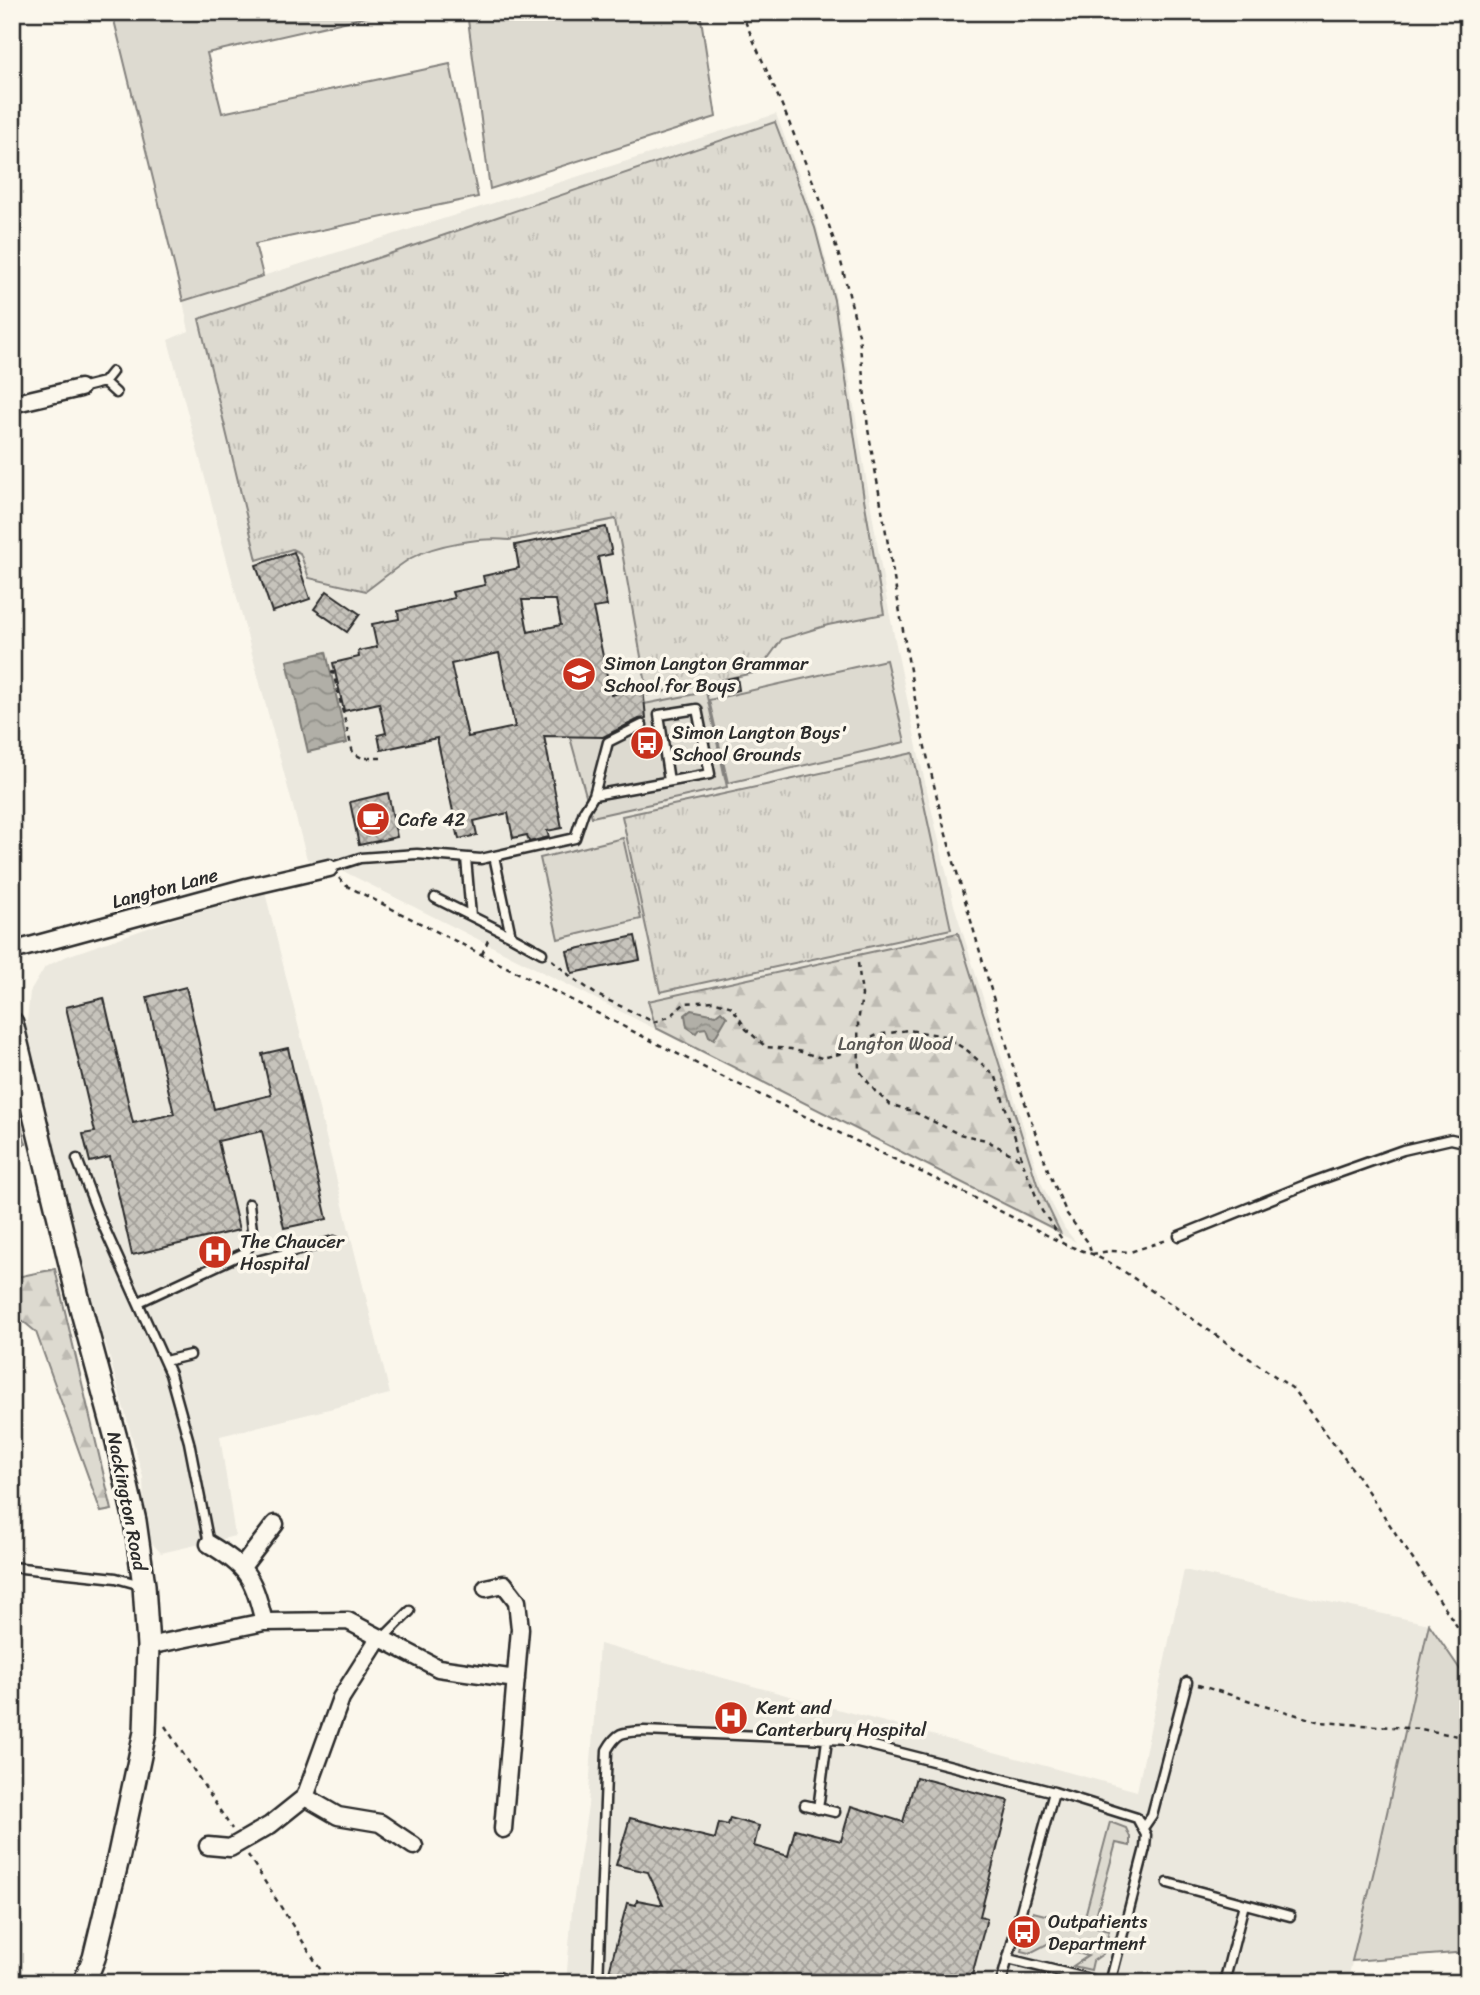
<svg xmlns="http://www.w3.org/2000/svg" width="1480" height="1995" font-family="Sriracha,sans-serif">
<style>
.built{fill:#ebe8de}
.grass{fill:#dddad0;stroke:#84827e;stroke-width:2}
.forest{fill:url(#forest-firs);stroke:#84827e;stroke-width:2}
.park{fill:url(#park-tufts);stroke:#84827e;stroke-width:2}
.water{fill:url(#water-waves);stroke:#7b7a75;stroke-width:2}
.building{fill:url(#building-cross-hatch);stroke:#2b2b2b;stroke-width:2;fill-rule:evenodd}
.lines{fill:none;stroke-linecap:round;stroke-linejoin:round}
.service-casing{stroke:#2b2b2b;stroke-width:13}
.minor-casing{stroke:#2b2b2b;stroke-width:21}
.secondary-casing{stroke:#2b2b2b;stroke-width:26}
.path{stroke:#2b2b2b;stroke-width:2.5;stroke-dasharray:5 5;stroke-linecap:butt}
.service{stroke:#fbf7ec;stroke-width:8}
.minor{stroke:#fbf7ec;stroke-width:16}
.secondary{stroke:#fbf7ec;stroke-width:21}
.labels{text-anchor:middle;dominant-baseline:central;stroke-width:7;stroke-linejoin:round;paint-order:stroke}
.poi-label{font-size:19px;fill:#2b2b2b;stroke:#fbf7ec;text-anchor:start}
.street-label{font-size:19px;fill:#2b2b2b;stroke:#fbf7ec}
.park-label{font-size:19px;fill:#585754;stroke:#fbf7ec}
</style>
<defs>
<pattern id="forest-firs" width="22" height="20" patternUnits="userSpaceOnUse" patternTransform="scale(1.75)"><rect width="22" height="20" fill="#dddad0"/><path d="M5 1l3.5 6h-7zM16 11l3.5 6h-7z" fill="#bebbb3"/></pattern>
<pattern id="park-tufts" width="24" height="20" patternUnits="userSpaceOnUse" patternTransform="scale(1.75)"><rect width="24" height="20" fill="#dddad0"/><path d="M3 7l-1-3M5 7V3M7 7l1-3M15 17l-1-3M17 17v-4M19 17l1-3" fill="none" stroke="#bebbb3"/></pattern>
<pattern id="water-waves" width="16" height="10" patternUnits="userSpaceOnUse" patternTransform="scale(1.75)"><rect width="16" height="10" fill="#b1afa7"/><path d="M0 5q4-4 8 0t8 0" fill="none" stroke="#908f88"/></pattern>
<pattern id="building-cross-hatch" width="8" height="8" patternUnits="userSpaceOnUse" patternTransform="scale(1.75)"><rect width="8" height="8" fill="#c7c4bc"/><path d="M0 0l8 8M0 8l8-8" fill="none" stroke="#a29f99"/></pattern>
</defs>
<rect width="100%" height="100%" fill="#fbf7ec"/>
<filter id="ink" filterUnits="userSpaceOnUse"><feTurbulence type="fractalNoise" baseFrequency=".0143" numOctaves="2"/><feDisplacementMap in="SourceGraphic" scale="14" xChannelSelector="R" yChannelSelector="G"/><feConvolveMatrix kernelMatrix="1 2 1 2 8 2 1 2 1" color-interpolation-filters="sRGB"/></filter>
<g filter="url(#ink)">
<path class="built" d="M776,114l38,101 21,79 51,302 32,156 36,153 87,278 24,46 11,13 -729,-369 -40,-14 -139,-519 21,-9 -6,-30z
M265,892l125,502 -170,42 15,100 -74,17 -10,-11 -7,-34 -1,-31 -37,-132 -15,-42 -29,-102 -36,-171 4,-38 15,-25 22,-11 104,-36z
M1184,1570l245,54 -53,238 -29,121h-781l6,-74 16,-103 11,-162 538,147z"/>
<path class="grass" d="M112,12h276l-181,41 15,60 228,-49 28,133 -223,47 8,32 -80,25z
M467,12h233l16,105 -226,72z
M886,660l19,82 -177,41 -19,-83z
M706,692l21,95 -135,30 -24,-87 61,-23z
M623,838l18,81 -83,20 -18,-81z
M1429,1624l39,57v271l-116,9 24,-99z
M1110,1822l16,6 4,9v9l-14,-3 -22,80 -10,-3z
M1033,1912l76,19 -6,23 -10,7 -2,9 -18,-4 15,-10 -41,-12 -17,9 -8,-2z"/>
<path class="forest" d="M958,933l79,251 23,48 -404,-204 -8,-27z
M12,1097l14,47 -14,2z
M55,1269l57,241 -11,2 -65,-180 -24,-20v-34z"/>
<path class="park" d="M775,122l40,106 19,72 30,199 20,115 -56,11 -46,14 -24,33 -110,23 -32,-176 -107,21c-28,-3 -73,4 -98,18 -16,10 -30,22 -45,33l-57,-13 -9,-25 -8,-4 -35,11 -58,-241z
M913,753l38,176 -291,63 -38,-176z"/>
<path class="water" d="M326,652l21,91 -39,9 -21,-91z
M691,1010l25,5 5,-4 6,6 -13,22 -5,-3 -3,-8 -7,1 -3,4 -9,-6 -2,-12z"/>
<path class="building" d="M606,527l6,27 -14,3 9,49 -14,2 18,87 32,-7 3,30 -7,1 -36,18 -59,-1 18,92 -15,3 2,6 -20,5 -2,-7 -14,3 -5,-25 -34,8 3,14 -18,4 -22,-101 -56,12 -3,-15 8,-2 -7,-30 -35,8 -11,-48 26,-6 -1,-6 19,-4 -5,-23 27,-5 -1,-8 56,-13 -2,-6 33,-7 -2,-9 36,-8 -4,-23zM522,600h34l5,25 -33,7zM499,653l16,74 -47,10 -17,-73z
M294,552l16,47 -38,13 -16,-47z
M327,591l33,23 -13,18 -33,-23z
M737,677l2,13 -14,3 -2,-13z
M388,793l9,44 -38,8 -9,-43z
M635,936l5,24 -68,13 -5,-22z
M186,987l28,122 57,-14 -9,-41 26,-6 39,171 -43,9 -22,-97 -44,10 21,89 -107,25 -22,-98 -20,5 -7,-28 12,-2 -29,-125 38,-9 29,125 41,-9 -27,-117z
M916,1777l93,24 -29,115 7,2 -17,65h-364l21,-80 9,2 1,-5 26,5 -15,-33 -32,-7 14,-47 85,21 4,-16 9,2 2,-7 29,8 -5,20 34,10 7,-27 46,12 10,-35 52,16z"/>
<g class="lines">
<g class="service-casing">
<path id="service" d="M104,382l12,11
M80,388l24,-6 8,-10
M594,795l14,-53 34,-17
M466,858l5,58 40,20 -17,-80
M329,868l31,-10 57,-4 64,5 94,-21 9,-27 10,-16 116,-21 -13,-65 -38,6 10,66
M435,898l36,18
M511,936l31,17
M77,1159l21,55 72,160 19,68 20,102
M1179,1236l131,-53 93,-33 48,-11 17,4
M253,1262l81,-21
M139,1302l107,-50 7,-13 -4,-35
M165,1361l25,-6
M12,1567l104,11 25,7
M381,1640l29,-29
M805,1805l30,7
M818,1809l9,-69
M1143,1828l9,-13 35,-133
M1168,1883l122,33
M1008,1959l98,24
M598,1983l9,-233c11,-19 16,-18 37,-19l206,9 204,52 83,26 9,17 -1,13 -35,135
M1001,1983l53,-191
M1224,1983l20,-79"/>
</g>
<g class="minor-casing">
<path id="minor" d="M12,404l68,-16
M12,951l235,-64 82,-19
M209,1544c40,24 44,34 55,78
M242,1567l33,-43
M486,1588l18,-4 13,17 3,28 -17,200
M148,1646l116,-24 84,-1 90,47 78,11
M305,1797l33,19 42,7 34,23
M208,1846l22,2 40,-23 35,-28 36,-99 38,-60
M498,1983v-2"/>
</g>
<g class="secondary-casing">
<path id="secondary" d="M12,1023l66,274 39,145 18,79 9,64 4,61 -3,86 -27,127 -24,99 -10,25"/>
</g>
<path class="path" d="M741,12l43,98 38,94 19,58 18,73 9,94 51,293 26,109 70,242 33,97 19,44 20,27 5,13
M331,673l2,-1 20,81 9,5h19
M339,878l6,7 376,191 252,121 93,48 26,9 27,14 173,120 65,87 111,168
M482,954l7,-16
M552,960l17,15 28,20 57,27 17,-6 14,-13 28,-2 19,6 14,22 20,18 25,2 31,9 17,-4 38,-19 31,-5 36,6 24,15 28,26 28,89 18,45 22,31
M858,963l4,32 -4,28 1,47 16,21 14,13 23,7 47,23 27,6 36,20
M1092,1254l18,-3 20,1 37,-12
M1198,1685l122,37 101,7 47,9
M165,1726l67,103
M248,1855l81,128"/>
<use href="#service" class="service"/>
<use href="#minor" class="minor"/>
<use href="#secondary" class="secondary"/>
</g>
</g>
<defs>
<g id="school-disc" transform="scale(1.75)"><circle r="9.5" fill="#c8321e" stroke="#fbf7ec"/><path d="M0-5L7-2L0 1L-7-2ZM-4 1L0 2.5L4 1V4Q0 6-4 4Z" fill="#fff"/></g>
<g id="bus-disc" transform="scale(1.75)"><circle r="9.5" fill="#c8321e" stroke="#fbf7ec"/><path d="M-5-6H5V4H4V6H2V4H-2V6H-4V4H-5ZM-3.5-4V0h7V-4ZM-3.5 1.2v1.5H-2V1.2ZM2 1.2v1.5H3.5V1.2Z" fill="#fff"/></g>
<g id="cafe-disc" transform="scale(1.75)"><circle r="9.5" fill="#c8321e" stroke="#fbf7ec"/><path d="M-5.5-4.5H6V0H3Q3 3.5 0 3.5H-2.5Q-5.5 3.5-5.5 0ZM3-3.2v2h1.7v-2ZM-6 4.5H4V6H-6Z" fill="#fff"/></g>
<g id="hospital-disc" transform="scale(1.75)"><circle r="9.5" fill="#c8321e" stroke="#fbf7ec"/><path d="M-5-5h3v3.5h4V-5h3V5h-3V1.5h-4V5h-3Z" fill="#fff"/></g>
</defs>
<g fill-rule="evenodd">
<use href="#school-disc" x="579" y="674"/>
<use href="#bus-disc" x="647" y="743"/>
<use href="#cafe-disc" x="373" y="819"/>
<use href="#hospital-disc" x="215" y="1252"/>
<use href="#hospital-disc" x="731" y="1718"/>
<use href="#bus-disc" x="1024" y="1932"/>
</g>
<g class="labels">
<g class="poi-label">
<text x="604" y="663">Simon Langton Grammar<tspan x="604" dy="22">School for Boys</tspan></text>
<text x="672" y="732">Simon Langton Boys'<tspan x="672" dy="22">School Grounds</tspan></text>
<text x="398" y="819">Cafe 42</text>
<text x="240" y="1241">The Chaucer<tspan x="240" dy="22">Hospital</tspan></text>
<text x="756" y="1707">Kent and<tspan x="756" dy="22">Canterbury Hospital</tspan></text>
<text x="1048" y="1921">Outpatients<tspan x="1048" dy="22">Department</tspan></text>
</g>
<g class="street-label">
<text transform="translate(165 888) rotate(-15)">Langton Lane</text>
<text transform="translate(127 1501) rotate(79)">Nackington Road</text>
</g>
<g class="park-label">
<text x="895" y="1043">Langton Wood</text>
</g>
</g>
<rect width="1480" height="1995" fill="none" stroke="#fbf7ec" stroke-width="42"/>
<rect x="21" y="21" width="1438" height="1953" fill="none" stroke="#2b2b2b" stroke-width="2.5" filter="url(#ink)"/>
</svg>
